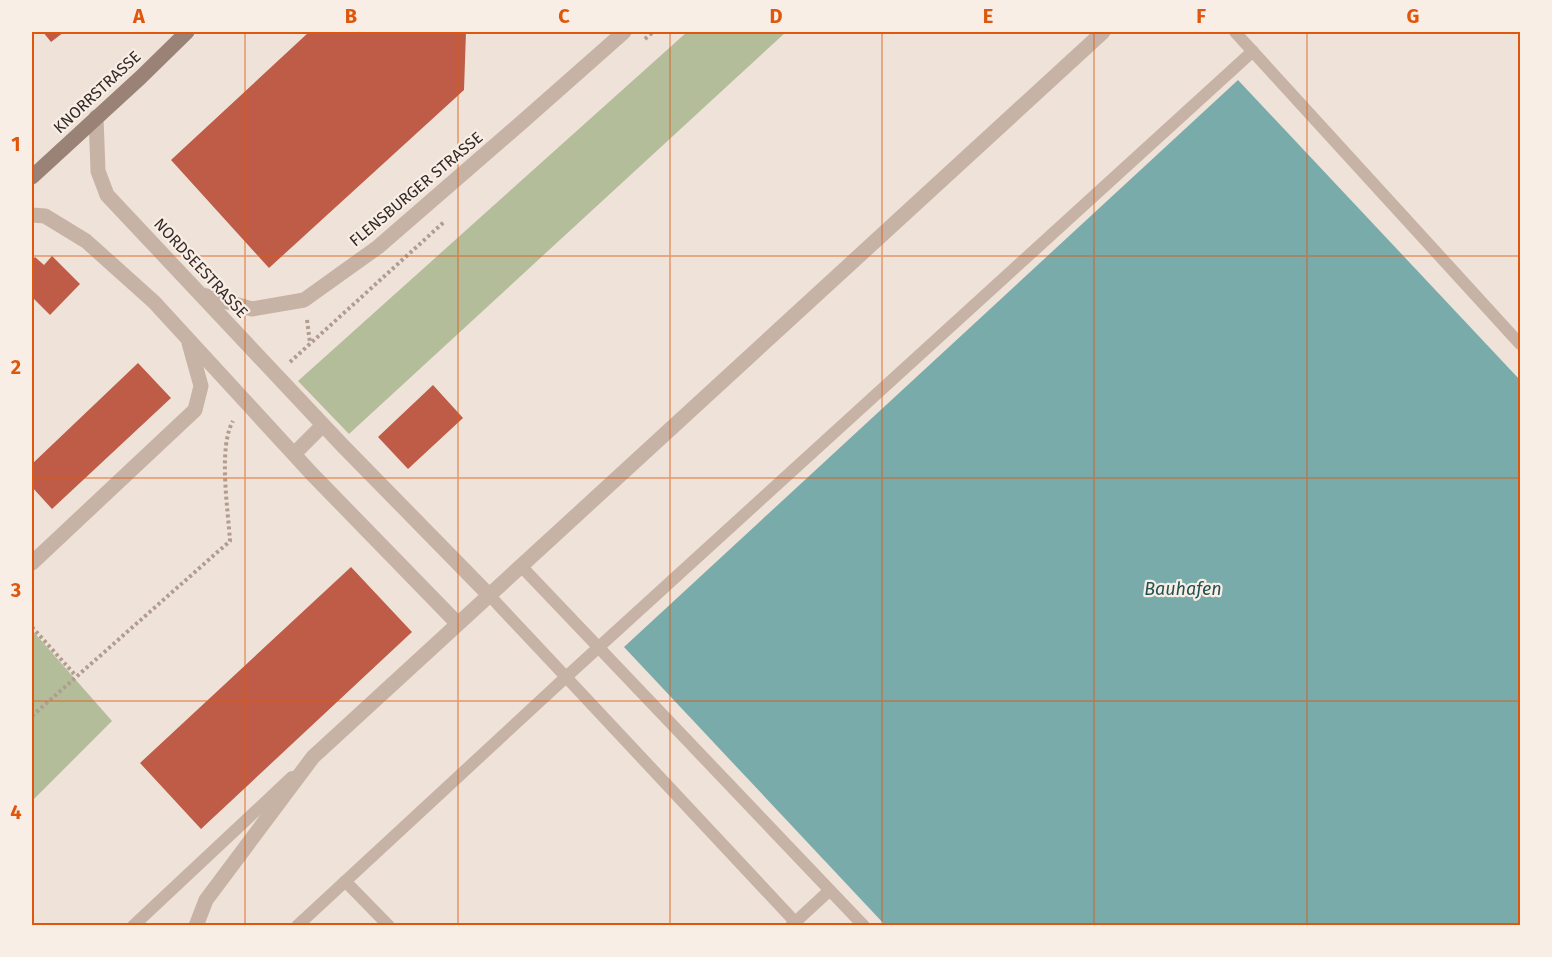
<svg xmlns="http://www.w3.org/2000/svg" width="1552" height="957" font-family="'Fira Sans',sans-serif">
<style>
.green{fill:#b4bd9a}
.water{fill:#79abaa}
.building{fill:#bf5c47}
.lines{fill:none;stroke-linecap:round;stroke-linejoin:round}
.path{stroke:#b29c90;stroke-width:4;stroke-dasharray:3 3;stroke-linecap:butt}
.service{stroke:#c7b2a6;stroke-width:12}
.minor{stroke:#c7b2a6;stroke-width:15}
.secondary{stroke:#9a8277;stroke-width:15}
.grid{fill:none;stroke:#df570d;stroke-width:1.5;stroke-opacity:0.55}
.labels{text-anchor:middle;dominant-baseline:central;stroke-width:4.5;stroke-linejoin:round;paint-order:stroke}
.street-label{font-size:16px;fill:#332926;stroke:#f8eee5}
.water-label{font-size:18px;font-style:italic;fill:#1e5252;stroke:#f8eee5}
.neatline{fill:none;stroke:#df570d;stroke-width:2}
.grid-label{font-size:20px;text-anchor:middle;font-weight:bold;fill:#df570d}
</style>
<rect width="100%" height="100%" fill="#efe3d9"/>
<path class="green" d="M687,32h99l-437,402 -51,-53z
M32,630l80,91 -80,80z"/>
<path class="water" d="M1238,80l282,300v545h-635l-261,-278z"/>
<path class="building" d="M43,32h21l-13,10z
M309,32h157l-2,58 -195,178 -98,-108z
M52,256l28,28 -30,31 -18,-18v-36l3,-4 9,8z
M138,363l33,35 -119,111 -20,-22v-23z
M433,385l30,33 -55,51 -30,-32z
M351,567l61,65 -211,197 -61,-66z"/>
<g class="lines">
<path class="path" d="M645,39l8,-7
M307,320l3,23
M290,362l154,-140
M32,627l44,49
M32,716l198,-175c-2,-32 -12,-94 3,-120"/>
<path class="service" d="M1235,32l285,312
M521,566l343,360
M345,881l44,45
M133,926l159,-149
M297,926l269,-249 -77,-82
M791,926l39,-36
M799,926l-233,-249 687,-626"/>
<path class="minor" d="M96,117l2,54 9,24 235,250 147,150
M32,215l13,1 41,25 68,61 158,172 146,150
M203,295l49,14 52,-9 74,-53 143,-124 103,-91
M294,454l29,-29
M32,563l163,-153 6,-24 -12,-43
M196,926l10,-26 107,-143 790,-725"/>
<path class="secondary" d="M32,177l109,-100 46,-45"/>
</g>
<path class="grid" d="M245,32v894M458,32v894M670,32v894M882,32v894M1094,32v894M1307,32v894M32,256h1488M32,478h1488M32,701h1488"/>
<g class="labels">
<g class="street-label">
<text transform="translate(97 92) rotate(-43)">KNORRSTRASSE</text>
<text transform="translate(416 189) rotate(-40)">FLENSBURGER STRASSE</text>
<text transform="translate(201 268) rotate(47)">NORDSEESTRASSE</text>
</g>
<g class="water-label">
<text x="1183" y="589">Bauhafen</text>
</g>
</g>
<rect width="1552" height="957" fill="none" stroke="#f8eee5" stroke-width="66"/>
<rect x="33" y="33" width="1486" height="891" class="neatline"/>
<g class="grid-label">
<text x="139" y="23">A</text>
<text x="351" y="23">B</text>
<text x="564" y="23">C</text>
<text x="776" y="23">D</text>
<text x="988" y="23">E</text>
<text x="1201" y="23">F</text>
<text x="1413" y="23">G</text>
<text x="16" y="151">1</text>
<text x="16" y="374">2</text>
<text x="16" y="597">3</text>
<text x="16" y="819">4</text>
</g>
</svg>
